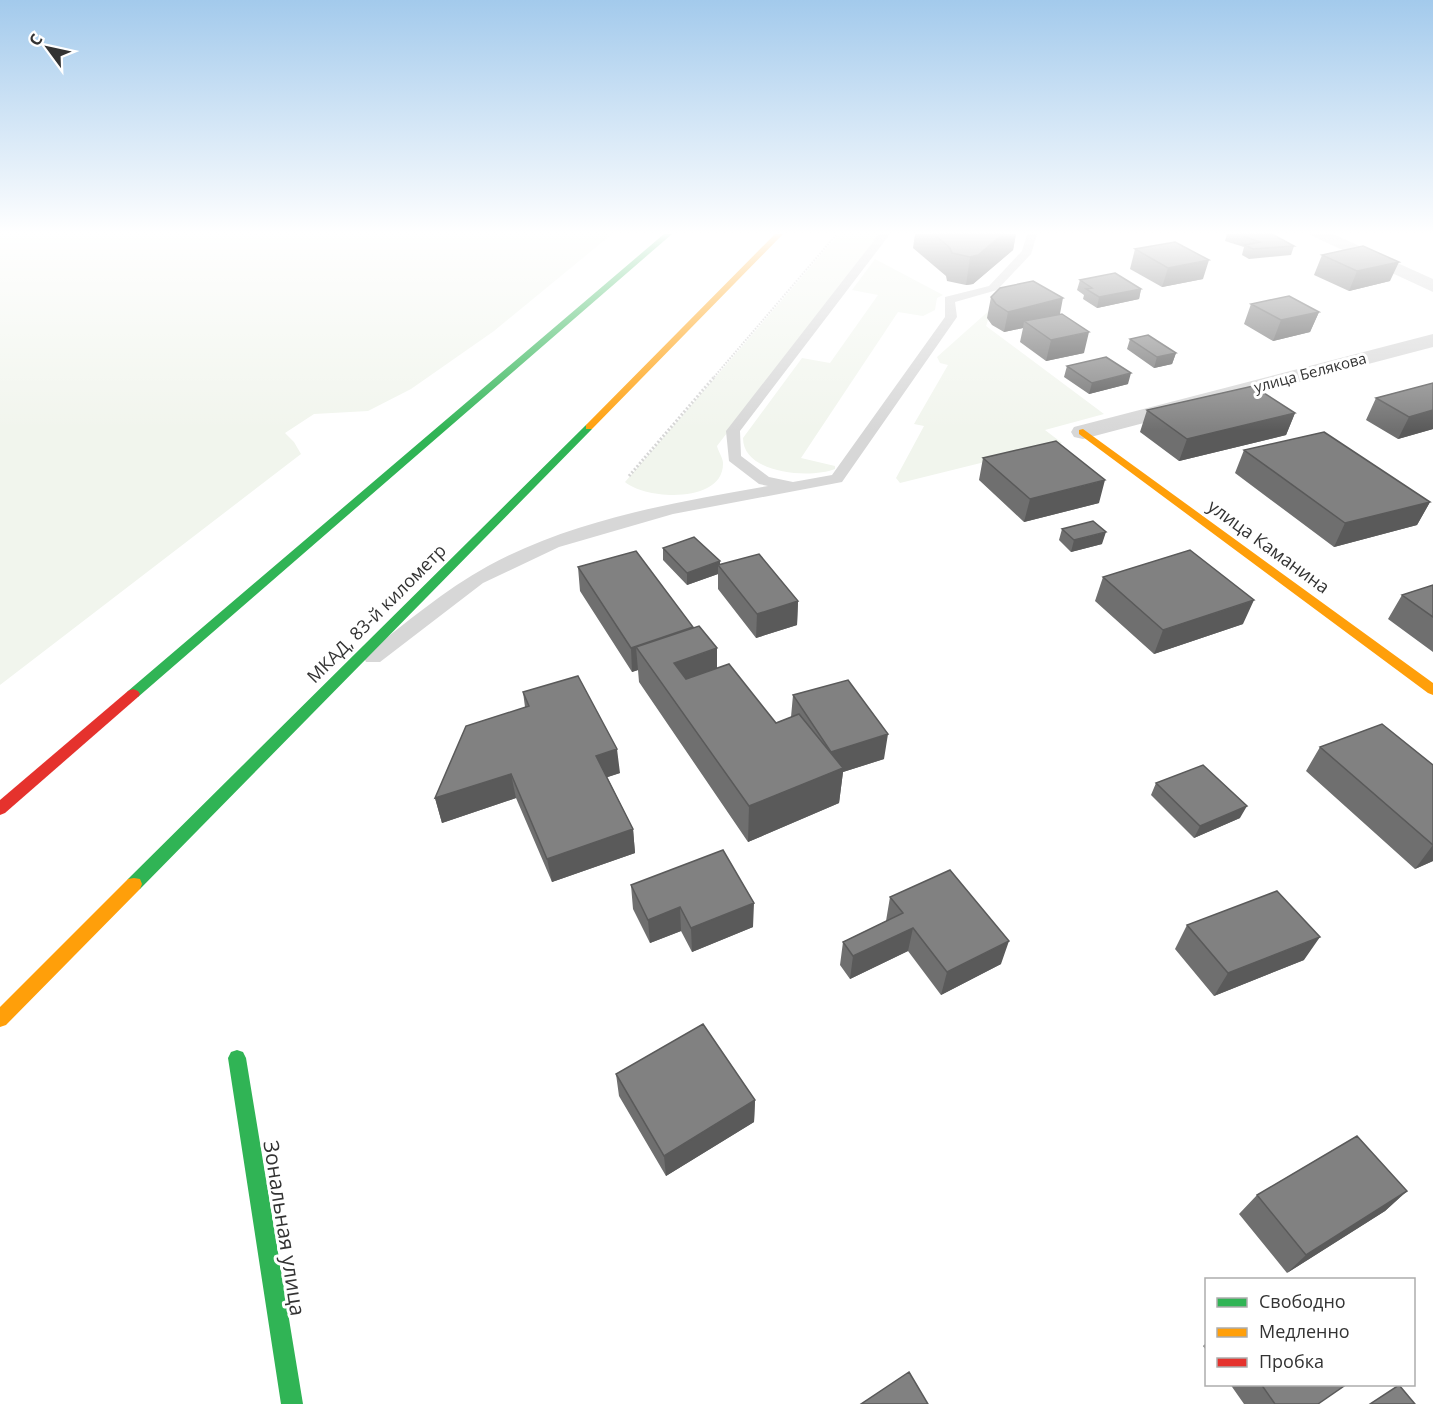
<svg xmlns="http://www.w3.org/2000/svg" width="1433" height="1404" font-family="'Open Sans',sans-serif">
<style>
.green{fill:#f1f5ed}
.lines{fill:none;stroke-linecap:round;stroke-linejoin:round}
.path-far1{stroke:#d6d6d6;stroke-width:2;stroke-dasharray:1.5 1.5;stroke-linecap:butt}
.path{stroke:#d6d6d6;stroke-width:3;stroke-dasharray:2 2;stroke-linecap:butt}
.lane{fill:#d7d7d7;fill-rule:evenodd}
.street{fill:#d7d7d7;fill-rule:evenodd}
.fast{fill:#30b455;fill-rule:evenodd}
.slow{fill:#ff9f0a;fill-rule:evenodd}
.jam{fill:#e5322d;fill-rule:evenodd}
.wall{fill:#6f6f6f}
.shaded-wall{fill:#5a5a5a}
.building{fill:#818181;stroke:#5a5a5a;stroke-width:1.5}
.labels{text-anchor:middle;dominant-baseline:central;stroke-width:6;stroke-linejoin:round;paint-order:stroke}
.far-street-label{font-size:15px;fill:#333;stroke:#fff}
.street-label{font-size:18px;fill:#333;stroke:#fff}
.near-street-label{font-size:21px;fill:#333;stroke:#fff}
</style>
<rect width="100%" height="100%" fill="#fff"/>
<path class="green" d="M0,234h612l-118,97 -83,58 -43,22 -54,3 -29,19 9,9 7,12 -301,231z
M839,234h40l-162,212c1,5 6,12 6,17 1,41 -77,37 -98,19z
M875,259l68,36 -6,3 -2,12 -12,6 -25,-4 -97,146 34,8v3c-25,10 -92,5 -92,-31l59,-80 28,5 48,-68 -26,-5z
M992,308l-6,18 118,88 -59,16 17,13 -162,40 -4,-5 28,-52 -10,-2 34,-59 -8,-2 -3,-6z"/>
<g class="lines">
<path class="path-far1" d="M714,377l123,-143"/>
<path class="path" d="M629,476l86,-100"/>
<path class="lane" d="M879,234h11l-150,197 1,25 28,21 24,5 39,-7 113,-158v-20l44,-11 33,-35 5,-17h10l-6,20 -34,36 -42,12 2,15 -115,165 -169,32 -114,33 -76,36 -103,79h-14l-2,-4 2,-4c40,-31 78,-64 122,-88 85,-46 186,-64 280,-80l-9,-2 -30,-23 -3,-30z"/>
<path class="street" d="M1308,234h25l100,45v13z
M1433,334v13l-350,92 -9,-2 -3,-5 3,-5z"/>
<path class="fast" d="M664,234h8l-534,463h-10l-2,-3 2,-3z
M589,424l3,1v4l-452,460 -6,1 -6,-1 -2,-5 2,-5 458,-454z
M237,1050l6,2 3,6 57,346h-22l-53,-346 3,-6z"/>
<path class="slow" d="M775,234h8l-191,195h-6v-4z
M1083,429l350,254v12l-5,-2 -349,-259v-4z
M134,878l6,1 2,5 -2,5 -134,136 -6,2v-20l128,-128z"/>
<path class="jam" d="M133,689l5,2 2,3 -2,3 -133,116 -5,2v-15l128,-109z"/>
</g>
<path class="wall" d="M915,234h101l-3,16 -40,34 -7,1 -19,-4 -1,-5 -33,-28z
M1227,234h45l22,12 -3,9 -42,4 -7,-4 2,-8 -19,-6z
M1135,249l68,30 -41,8 -32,-18z
M1322,255l68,26 -41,10 -35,-16z
M1080,280l61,9 -2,10 -42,9 -14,-9 1,-4 -7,-5z
M991,297l69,17 24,39 -38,8 -26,-19 3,-14 -19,4 -12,-7 -5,-7z
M1251,304l68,8 -9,20 -37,9 -29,-17z
M1130,339l46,14 -4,11 -18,4 -27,-19z
M1067,366l61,18 -39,10 -25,-17z
M1433,383v46l-35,10 -32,-19 10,-22z
M1147,410l148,3 -9,22 -107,26 -39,-29z
M1244,450l186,52 -13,23 -83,22 -99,-74z
M983,458l116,45 -75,19 -45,-42z
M1062,529l40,15 -31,8 -12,-12z
M663,548l57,17 78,36 -1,24 -41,13 -38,-49v-15l-31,11 -24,-25z
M578,567l139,101 59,55 15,-6 2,-22 91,64 -41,13 -4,31 -91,39 -109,-160 -1,-12 -6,2 -52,-81z
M1103,577l140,47 -89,30 -59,-53z
M1433,585v67l-45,-33 14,-24z
M523,692l97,81 -13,4 26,52 2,24 -83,29 -36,-84 -74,25 -7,-25 90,-91z
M1320,747l113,18v96l-18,8 -109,-98z
M1156,783l84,35 -46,20 -43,-43z
M631,885l122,42 -61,25 -11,-21 -31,12 -17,-34z
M890,897l111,67 -60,31 -33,-44 -58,28 -10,-14 3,-23 43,-21z
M1187,925l117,35 -90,36 -39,-47z
M616,1074l139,26 -1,22 -88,54 -47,-80z
M1407,1191l-22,20 -98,62 -48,-59 18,-19z
M1206,1343v7l-3,-4z
M1230,1384h117l-29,20h-74z"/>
<path class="shaded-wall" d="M998,234h18l-3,16 -40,34 -7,1 4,-28z
M1209,260l-6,19 -41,8 6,-19z
M1399,262l-9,19 -41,10 8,-20z
M1141,289l-2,10 -42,9 2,-11z
M1063,298l-4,21 -35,2 -1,7 -19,4 4,-20z
M1319,312l-9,20 -37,9 8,-21z
M1089,332l-5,21 -38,8 5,-21z
M1176,353l-4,11 -18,4 3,-11z
M1131,373l-3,11 -39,10 3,-11z
M1433,410v19l-35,10 11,-22z
M1295,413l-9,22 -107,26 8,-22z
M1105,480l-6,23 -75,19 6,-23z
M1430,502l-13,23 -83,22 11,-24z
M1106,532l-4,12 -31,8 3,-12z
M720,561v6l-2,-2v9l-31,11v-12z
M1254,600l-11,24 -89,30 9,-24z
M798,601l-1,24 -41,13 1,-24z
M693,627l-43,39 -14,-19 2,23 -6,2 -1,-24z
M717,648v35l-42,15 -1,-35z
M888,734l-4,25 -41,13 -4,31 -91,39 1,-36 82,-54z
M617,749l3,24 -21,7 -3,-24z
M511,774l5,24 -74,25 -7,-25z
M1247,806l-7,12 -46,20 6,-12z
M633,829l2,24 -83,29 -5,-23z
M1433,845v16l-18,8z
M754,903l-1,24 -61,25 -1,-24z
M680,907l1,24 -31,12 -2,-23z
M913,928l-5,23 -58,28 3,-23z
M1320,937l-16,23 -90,36 14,-23z
M1009,941l-8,23 -60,31 6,-23z
M755,1100l-1,22 -88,54 -2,-20z
M1407,1191l-22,20 -98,62 19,-18z"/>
<path class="building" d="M934,234h69l-25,21 -8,2 -18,-4 -2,-5z
M1237,234h35l22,12 -41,3 -8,-4 15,-3z
M1175,242l34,18 -41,8 -33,-19z
M1363,246l36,16 -42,9 -35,-16z
M1115,273l26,16 -42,8 -13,-8 6,-1 -12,-8z
M1033,281l30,17 -55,14 -12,-8 -5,-7 9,-9z
M1289,296l30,16 -38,8 -30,-16z
M1062,314l27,18 -38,8 -27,-19z
M1148,335l28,18 -19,4 -27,-18z
M1106,357l25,16 -39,10 -25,-17z
M1433,383v27l-24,7 -33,-19z
M1253,386l42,27 -108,26 -40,-29z
M1324,432l106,70 -85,21 -101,-73z
M1056,441l49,39 -75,19 -47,-41z
M1093,521l13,11 -32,8 -12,-11z
M694,537l26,24 -33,12 -24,-25z
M1190,550l64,50 -91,30 -60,-53z
M636,551l57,76 -62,21 -53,-81z
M759,554l39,47 -41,13 -39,-49z
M1433,585v32l-31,-22z
M699,626l18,22 -43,15 12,16 43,-15 47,59 23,-9 44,54 -94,38 -113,-159z
M578,676l39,73 -21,7 37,73 -86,30 -36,-85 -76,24 31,-72 63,-20 -6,-14z
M848,680l40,54 -57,18 -38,-57z
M1382,724l51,41v80l-113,-98z
M1203,765l44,41 -47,20 -44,-43z
M723,850l31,53 -63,25 -11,-21 -32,13 -17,-35z
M950,870l59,71 -62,31 -34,-44 -60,28 -10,-14 60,-29 -13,-16z
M1277,891l43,46 -92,36 -41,-48z
M703,1024l52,76 -91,56 -48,-82z
M1357,1136l50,55 -101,64 -49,-60z
M909,1372l19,32h-67z
M1261,1384h86l-29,20h-43z
M1399,1385l16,19h-45z"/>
<linearGradient id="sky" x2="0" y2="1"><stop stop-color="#a3caec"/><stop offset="0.54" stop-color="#fff"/><stop offset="1" stop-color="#fff" stop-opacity="0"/></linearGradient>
<rect width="1433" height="431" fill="url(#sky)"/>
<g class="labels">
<g class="far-street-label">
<text transform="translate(1310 372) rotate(-15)">улица Белякова</text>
</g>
<g class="street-label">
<text transform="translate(1269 546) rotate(36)">улица Каманина</text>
<text transform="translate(376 613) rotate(-45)">МКАД, 83-й километр</text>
</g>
<g class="near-street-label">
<text transform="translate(285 1228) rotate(81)">Зональная улица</text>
</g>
</g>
<rect x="1205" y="1278" width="210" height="108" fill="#ffffff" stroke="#adadad" stroke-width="1.5"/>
<rect x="1217" y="1298" width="30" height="9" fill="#30b455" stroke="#adadad" stroke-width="1.5"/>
<text x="1259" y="1308" font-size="18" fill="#333333">Свободно</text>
<rect x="1217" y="1328" width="30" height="9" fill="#ff9f0a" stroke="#adadad" stroke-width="1.5"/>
<text x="1259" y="1338" font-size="18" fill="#333333">Медленно</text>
<rect x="1217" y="1358" width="30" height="9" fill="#e5322d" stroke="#adadad" stroke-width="1.5"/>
<text x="1259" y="1368" font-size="18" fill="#333333">Пробка</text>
<g transform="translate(48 48) rotate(303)" stroke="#ffffff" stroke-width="4.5" paint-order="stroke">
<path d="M0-4.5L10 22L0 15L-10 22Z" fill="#333333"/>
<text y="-9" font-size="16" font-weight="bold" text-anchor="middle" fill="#333333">С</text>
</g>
</svg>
